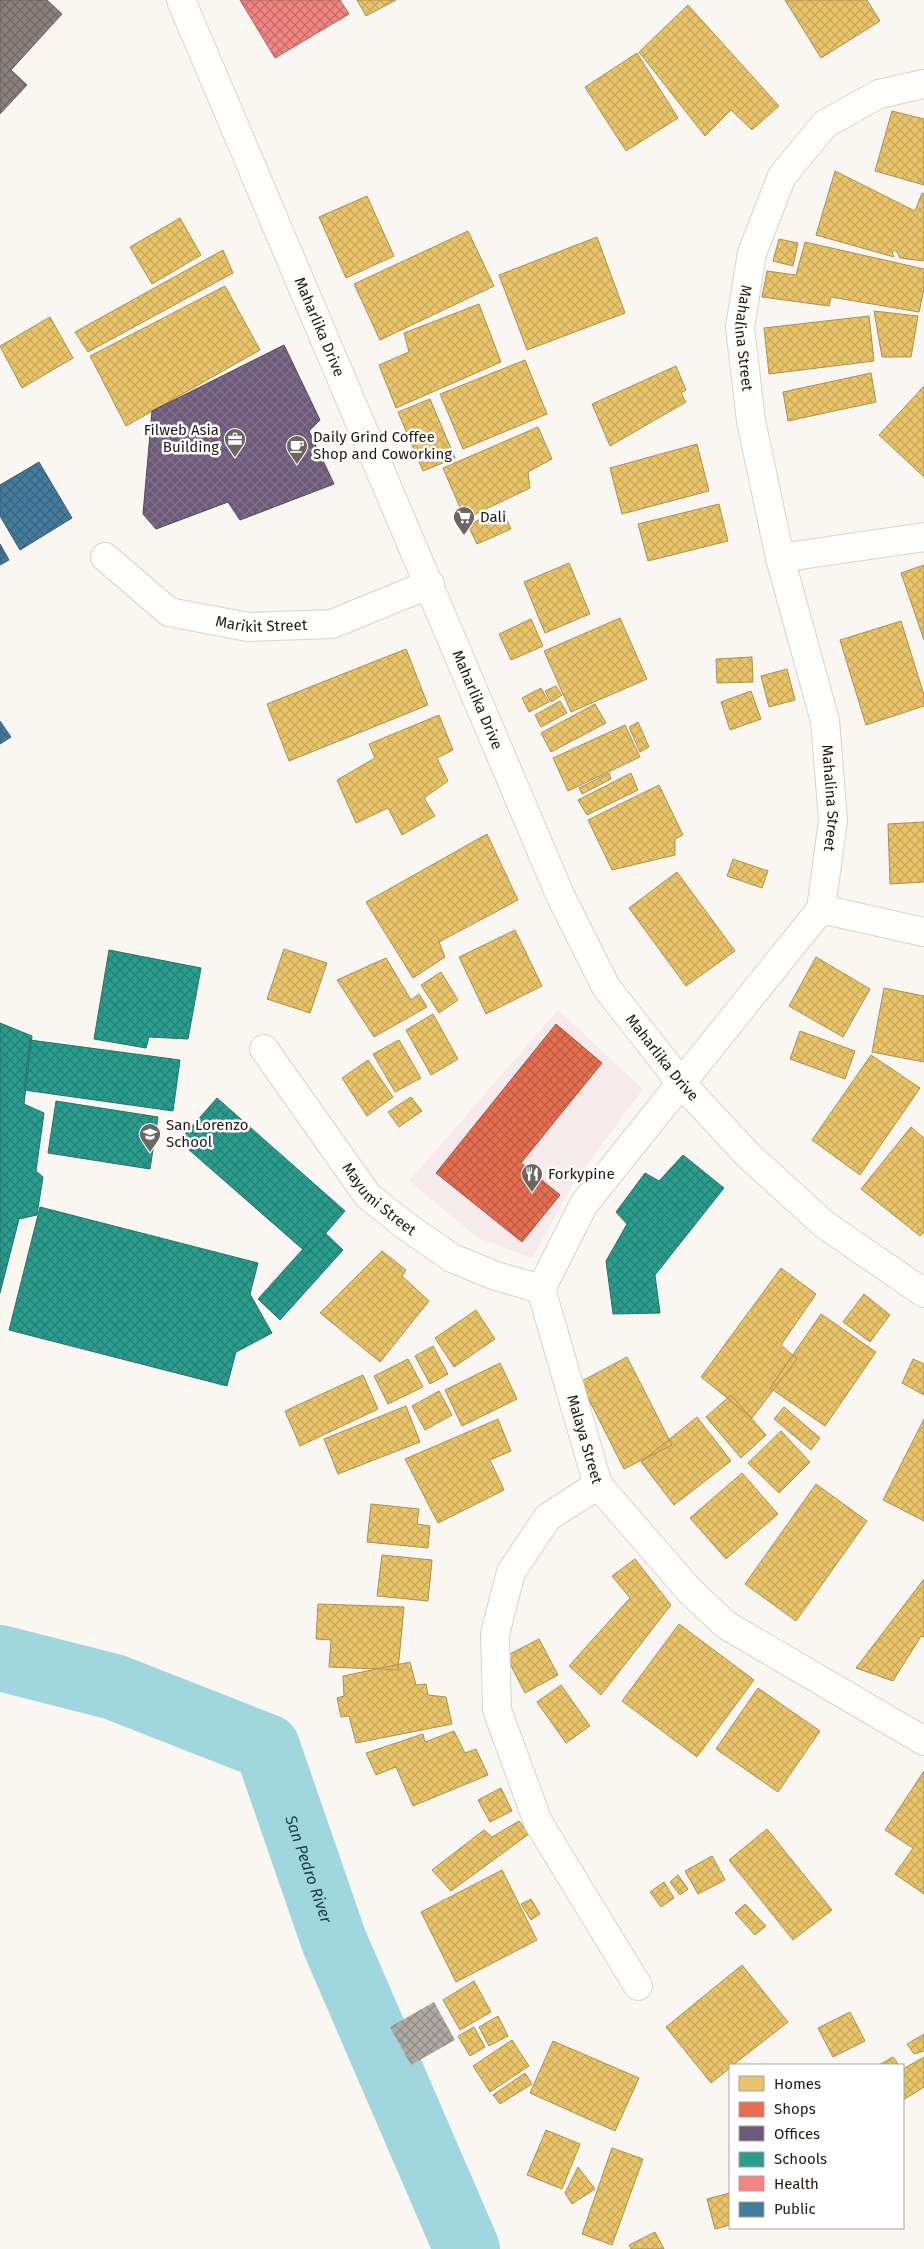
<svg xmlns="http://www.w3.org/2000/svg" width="924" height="2249" font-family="'Fira Sans',sans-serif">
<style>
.commercial{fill:#f7eaec}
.homes{fill:url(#homes-cross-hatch);stroke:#ac9150}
.shops{fill:url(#shops-cross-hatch);stroke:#ab553e}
.offices{fill:url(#offices-cross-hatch);stroke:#56465b}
.schools{fill:url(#schools-cross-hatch);stroke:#27756a}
.health{fill:url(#health-cross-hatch);stroke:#b36460}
.public{fill:url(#public-cross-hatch);stroke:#3a5e73}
.industry{fill:url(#industry-cross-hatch);stroke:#6a625c}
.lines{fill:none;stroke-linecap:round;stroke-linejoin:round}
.river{stroke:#a0d6de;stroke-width:66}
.building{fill:url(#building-cross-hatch)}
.minor-casing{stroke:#d8d3cd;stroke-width:30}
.tertiary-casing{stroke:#d8d3cd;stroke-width:30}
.minor{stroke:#fefefd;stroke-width:28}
.tertiary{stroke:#fefefd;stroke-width:28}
.labels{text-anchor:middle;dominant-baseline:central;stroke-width:5;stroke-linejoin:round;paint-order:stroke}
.street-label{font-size:15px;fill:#1f1912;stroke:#fff}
.poi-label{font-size:15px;fill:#1f1912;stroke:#fff;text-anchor:start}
.water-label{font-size:16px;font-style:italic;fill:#1c4147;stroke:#fff}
</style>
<defs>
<pattern id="homes-cross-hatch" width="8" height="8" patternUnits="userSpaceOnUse" patternTransform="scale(1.25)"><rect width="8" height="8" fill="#e9c46a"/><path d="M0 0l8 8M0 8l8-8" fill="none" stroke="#c7a85b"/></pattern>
<pattern id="shops-cross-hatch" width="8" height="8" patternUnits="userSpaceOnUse" patternTransform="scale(1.25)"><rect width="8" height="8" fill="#e76f51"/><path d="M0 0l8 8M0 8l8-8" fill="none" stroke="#bb5a42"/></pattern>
<pattern id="offices-cross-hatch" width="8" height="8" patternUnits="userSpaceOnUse" patternTransform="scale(1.25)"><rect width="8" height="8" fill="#6d597a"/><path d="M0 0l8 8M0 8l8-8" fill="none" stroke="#81718a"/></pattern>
<pattern id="schools-cross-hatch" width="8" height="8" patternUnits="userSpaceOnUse" patternTransform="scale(1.25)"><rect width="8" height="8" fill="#2a9d8f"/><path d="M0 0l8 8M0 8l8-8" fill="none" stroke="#237f73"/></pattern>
<pattern id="health-cross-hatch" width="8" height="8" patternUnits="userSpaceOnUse" patternTransform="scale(1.25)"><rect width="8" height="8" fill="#f28482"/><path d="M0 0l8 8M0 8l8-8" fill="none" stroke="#c36b69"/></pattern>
<pattern id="public-cross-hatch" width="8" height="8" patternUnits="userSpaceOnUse" patternTransform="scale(1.25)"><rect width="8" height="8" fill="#457b9d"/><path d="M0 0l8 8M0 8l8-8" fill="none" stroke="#39647f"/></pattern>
<pattern id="industry-cross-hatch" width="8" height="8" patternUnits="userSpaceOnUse" patternTransform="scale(1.25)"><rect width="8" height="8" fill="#8a817c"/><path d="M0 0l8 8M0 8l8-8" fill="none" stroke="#706964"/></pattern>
<pattern id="building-cross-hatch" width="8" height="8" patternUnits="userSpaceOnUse" patternTransform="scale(1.25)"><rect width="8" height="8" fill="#afaaa4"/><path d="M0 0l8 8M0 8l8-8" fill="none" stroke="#8e8a84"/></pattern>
</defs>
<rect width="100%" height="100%" fill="#faf6f2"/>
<path class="commercial" d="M558,1010l85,79 -69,93 -42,76 -54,-20 -69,-57z"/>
<path class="homes" d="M357,0h39l-30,16z
M785,0h82l13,21 -59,37z
M688,5l91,101 -27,24 -21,-20 -26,26 -66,-84z
M637,53l41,65 -52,33 -41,-64z
M892,111l32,8v66l-49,-14z
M835,171l80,40 7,-18 2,1v67l-24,-3 -4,-8 -4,2 2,5 -78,-22z
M367,196l27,60 -48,22 -27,-61z
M180,218l21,37 -49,29 -22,-37z
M468,231l26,55 -114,54 -26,-56z
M597,237l28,76 -98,37 -28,-75z
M779,239l19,4 -5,23 -20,-5z
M805,242l119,27v20l-5,23 -88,-15 -2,9 -67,-9 5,-26 29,4z
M223,250l10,23 -145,79 -13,-20z
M225,286l35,64 -134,76 -36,-70z
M479,304l22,58 -105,46 -17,-43 30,-13 -5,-19z
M874,311l44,5 -7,41h-29z
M869,316l5,45 -105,13 -5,-46z
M50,317l23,41 -51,30 -22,-42z
M525,360l22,54 -84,35 -23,-55z
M676,366l10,24 -5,3 5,9 -76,44 -18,-42z
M871,373l5,29 -88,19 -5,-29z
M924,386v91l-45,-42z
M430,399l25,59 -32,13 -25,-59z
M538,427l14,32 -24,13 2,16 -65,31 -22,-51z
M697,444l12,47 -87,23 -12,-46z
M719,504l9,37 -80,20 -10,-37z
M502,509l9,20 -34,15 -9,-19z
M569,563l21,51 -45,19 -21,-51z
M924,565v75l-23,-67z
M620,618l27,61 -76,33 -27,-61z
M531,619l12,27 -32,14 -12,-26z
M901,621l23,74v11l-58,19 -26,-85z
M406,649l22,56 -139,56 -22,-57z
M752,657l1,25 -36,1 -1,-24z
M787,669l8,31 -26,7 -8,-31z
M556,686l6,9 -11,7 -6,-11z
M541,688l8,14 -20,10 -7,-14z
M751,691l10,28 -31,11 -9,-28z
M560,701l7,12 -26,14 -6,-12z
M595,704l11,19 -55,29 -10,-19z
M439,715l14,35 -16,8 11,23 -24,17 11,18 -33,19 -14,-27 -32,15 -19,-43 38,-22 -6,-14z
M638,722l11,25 -9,5 -11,-25z
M625,725l15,32 -72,34 -15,-33z
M609,773l2,6 -29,15 -3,-6z
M631,773l7,17 -51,25 -9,-15z
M659,785l24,50 -8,4v16l-63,15 -24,-50z
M924,822v60l-34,2 -2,-60z
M487,834l31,66 -79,42 6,15 -32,21 -47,-76z
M733,859l35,12 -6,17 -35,-12z
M677,872l58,79 -49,35 -57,-78z
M515,930l27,56 -56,28 -27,-57z
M284,949l43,14 -17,50 -43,-14z
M816,957l54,32 -27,48 -54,-31z
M386,958l25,42 8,-6 8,13 -53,30 -37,-57z
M441,972l17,28 -19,13 -18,-28z
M884,988l40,8v66l-52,-10z
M433,1014l25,45 -27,16 -25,-45z
M800,1031l55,20 -10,28 -55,-20z
M399,1040l22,38 -26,14 -22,-38z
M871,1055l49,33 -60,87 -48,-35z
M368,1060l25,37 -26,19 -25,-38z
M411,1097l11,14 -23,16 -11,-15z
M911,1127l13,11v94l-4,4 -59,-47z
M382,1251l24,19 -4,6 27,25 -49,61 -60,-49z
M781,1268l35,26 -35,51 16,14 -45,59 -51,-41z
M864,1294l26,21 -20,27 -27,-20z
M476,1310l19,29 -41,28 -19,-29z
M821,1314l55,38 -51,74 -55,-38z
M433,1346l15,28 -18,10 -15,-28z
M627,1357l45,88 -48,24 -44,-87z
M408,1359l15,28 -35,17 -14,-28z
M913,1359l11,5v31l-22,-12z
M500,1363l17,36 -55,27 -17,-36z
M363,1375l15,34 -78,37 -15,-35z
M439,1391l13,24 -27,15 -13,-24z
M731,1395l35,40 -25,23 -35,-41z
M406,1406l14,36 -82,32 -14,-35z
M784,1407l36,31 -9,12 -37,-31z
M697,1417l34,44 -57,44 -33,-43z
M498,1419l13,32 -21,9 14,30 -66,33 -33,-64z
M924,1419v102l-41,-21z
M781,1431l29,31 -31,31 -31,-30z
M742,1473l36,41 -52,45 -36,-41z
M816,1484l51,37 -71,100 -51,-37z
M371,1504l48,5 -2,15 13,2 -2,22 -61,-6z
M382,1555l50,5 -4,41 -51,-5z
M635,1559l36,46 -70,90 -32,-29 61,-68 -18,-22z
M924,1579v58l-3,-1 -28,45 -37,-13z
M318,1604l86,3 -6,63 -69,-3 2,-27 -15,-1z
M679,1624l75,56 -57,77 -75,-56z
M539,1639l19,36 -33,18 -19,-37z
M410,1662l6,23 10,-1 2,11 18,2 6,27 -96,19 -7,-27 -8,1 -4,-19 7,-2 -1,-20z
M561,1685l29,41 -24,17 -29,-41z
M758,1688l62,43 -42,61 -62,-43z
M454,1731l11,22 11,-4 12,26 -75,31 -17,-39 -20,8 -10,-22 57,-19 2,8z
M924,1771v123l-29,-20 18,-26 -28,-18z
M501,1788l11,23 -22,11 -12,-22z
M519,1821l10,13 -78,57 -19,-21 52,-40 8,7z
M767,1829l65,81 -39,30 -64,-80z
M712,1856l13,24 -27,14 -13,-23z
M502,1870l35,70 -81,42 -35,-70z
M678,1875l10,14 -8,6 -10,-13z
M664,1882l10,16 -13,9 -11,-15z
M531,1899l9,15 -9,6 -10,-16z
M745,1904l21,22 -11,9 -20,-22z
M742,1965l46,57 -55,43h-3v3l-19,15 -45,-56z
M474,1981l17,31 -31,18 -17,-30z
M850,2012l15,29 -32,16 -15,-29z
M498,2016l10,20 -19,10 -10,-19z
M474,2027l11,20 -15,9 -12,-20z
M924,2034v17l-10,3 -7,-10z
M512,2040l17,26 -39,26 -17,-26z
M553,2041l86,37 -24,53 -85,-38z
M893,2057l6,8h-20z
M924,2057v30l-21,13v-31z
M525,2073l7,11 -32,20 -7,-9z
M546,2130l34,14 -18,45 -35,-14z
M612,2148l31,11 -31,86 -30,-11z
M578,2167l17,22 -23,15 -7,-11z
M730,2193v32l-15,4 -8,-30z
M655,2232l9,17h-33l-2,-4z"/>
<path class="shops" d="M556,1024l46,39 -81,100 39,32 -38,47 -86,-69z"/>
<path class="offices" d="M284,345l36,75 -11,11 25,53 -94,36 -12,-18 -72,27 -13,-15 9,-103z"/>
<path class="schools" d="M109,950l92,18 -13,71 -39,-2 -3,11 -52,-9z
M0,1023l32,13 -8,68 20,9 -8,58 7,6 -6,38 -18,4 -19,74z
M30,1040l150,20 -7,51 -149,-21z
M217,1098l128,113 -37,43 -129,-113z
M56,1101l102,16 -8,52 -102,-16z
M683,1155l41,33 -69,87 5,38 -47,1 -7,-53 21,-37 -11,-12 29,-39 14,8z
M40,1207l218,56 -8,31 22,39 -36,19 -9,34 -218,-56z
M321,1229l22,21 -63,70 -22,-21z"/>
<path class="health" d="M240,0h100l9,14 -74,44z"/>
<path class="public" d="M39,462l33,56 -52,32 -20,-34v-31z
M0,544l9,16 -9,5z
M0,721l11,16 -11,7z"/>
<path class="industry" d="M0,0h47l15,14 -51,56 16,15 -27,29z"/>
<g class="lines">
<path class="river" id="s1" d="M0,1658l114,29 153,60 67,194 133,308"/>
</g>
<path class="building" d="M434,2002l21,38 -44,25 -21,-38z"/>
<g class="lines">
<g class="minor-casing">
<g id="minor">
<path id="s2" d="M924,84l-45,10 -54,30 -43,52 -30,77 -12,74 11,94 29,137 45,163 8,99 -12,89 -237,295 -43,85 57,196 91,105 37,35 198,116"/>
<path id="s3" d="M105,557l64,55 79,15 84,-3 98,-40"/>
<path d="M780,558l144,-21"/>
<path d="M821,909l103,23"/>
<path id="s4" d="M264,1049l104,147 42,33 42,29 44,18 45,13"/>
<path d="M598,1485l-50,32 -37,55 -16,62 2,76 41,112 100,164"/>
</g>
</g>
<g class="tertiary-casing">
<g id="tertiary">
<path id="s5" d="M181,0l379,895 46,92 76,97 66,71 77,70 99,68"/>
</g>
</g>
<use href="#minor" class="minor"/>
<use href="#tertiary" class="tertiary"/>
</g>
<defs>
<g id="office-pin" transform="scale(1.125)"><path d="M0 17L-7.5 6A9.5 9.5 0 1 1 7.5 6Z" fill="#6c6660" stroke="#fff"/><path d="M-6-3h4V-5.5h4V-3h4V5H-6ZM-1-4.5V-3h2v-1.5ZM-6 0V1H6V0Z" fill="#fff"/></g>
<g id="cafe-pin" transform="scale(1.125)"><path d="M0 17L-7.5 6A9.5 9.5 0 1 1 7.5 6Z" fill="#6c6660" stroke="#fff"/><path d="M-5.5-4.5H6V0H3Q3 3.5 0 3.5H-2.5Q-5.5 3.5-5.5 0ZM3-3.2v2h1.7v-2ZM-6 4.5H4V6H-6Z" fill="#fff"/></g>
<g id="supermarket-pin" transform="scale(1.125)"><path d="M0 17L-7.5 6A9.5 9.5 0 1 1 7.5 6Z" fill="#6c6660" stroke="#fff"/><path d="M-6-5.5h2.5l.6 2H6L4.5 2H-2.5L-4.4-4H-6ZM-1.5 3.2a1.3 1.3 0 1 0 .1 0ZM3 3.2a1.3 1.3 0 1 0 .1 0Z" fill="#fff"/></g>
<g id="school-pin" transform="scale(1.125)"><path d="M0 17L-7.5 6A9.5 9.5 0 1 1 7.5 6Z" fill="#6c6660" stroke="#fff"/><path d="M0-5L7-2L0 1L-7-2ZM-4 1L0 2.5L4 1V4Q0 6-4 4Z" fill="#fff"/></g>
<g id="restaurant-pin" transform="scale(1.125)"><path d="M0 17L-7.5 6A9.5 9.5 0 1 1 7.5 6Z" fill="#6c6660" stroke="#fff"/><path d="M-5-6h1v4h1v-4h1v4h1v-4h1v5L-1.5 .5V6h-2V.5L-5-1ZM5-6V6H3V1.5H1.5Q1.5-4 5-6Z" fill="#fff"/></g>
</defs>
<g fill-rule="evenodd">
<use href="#office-pin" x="235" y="439"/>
<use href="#cafe-pin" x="297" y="446"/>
<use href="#supermarket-pin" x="464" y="517"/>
<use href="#school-pin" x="150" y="1134"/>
<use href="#restaurant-pin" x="532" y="1174"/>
</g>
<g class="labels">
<g class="street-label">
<text stroke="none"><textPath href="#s5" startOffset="355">Maharlika Drive</textPath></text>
<text stroke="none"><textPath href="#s2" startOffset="344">Mahalina Street</textPath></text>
<text stroke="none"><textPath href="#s3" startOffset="178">Marikit Street</textPath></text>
<text stroke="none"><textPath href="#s5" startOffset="760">Maharlika Drive</textPath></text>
<text stroke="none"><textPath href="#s2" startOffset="814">Mahalina Street</textPath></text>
<text stroke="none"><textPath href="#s5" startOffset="1165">Maharlika Drive</textPath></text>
<text stroke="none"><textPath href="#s4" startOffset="190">Mayumi Street</textPath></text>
<text stroke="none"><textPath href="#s2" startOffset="1556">Malaya Street</textPath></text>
</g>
<g class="poi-label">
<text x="219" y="430" text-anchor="end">Filweb Asia<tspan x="219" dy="17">Building</tspan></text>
<text x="313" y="437">Daily Grind Coffee<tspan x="313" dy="17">Shop and Coworking</tspan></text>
<text x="480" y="517">Dali</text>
<text x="166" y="1125">San Lorenzo<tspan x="166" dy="17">School</tspan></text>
<text x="548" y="1174">Forkypine</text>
</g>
<g class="water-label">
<text stroke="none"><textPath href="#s1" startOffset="411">San Pedro River</textPath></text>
</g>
</g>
<rect x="729" y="2064" width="175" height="165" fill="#ffffff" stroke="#a5a3a0"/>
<rect x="739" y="2076" width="25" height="15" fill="#e9c46a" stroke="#a5a3a0"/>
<text x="774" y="2089" font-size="15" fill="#1f1912">Homes</text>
<rect x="739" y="2102" width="25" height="15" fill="#e76f51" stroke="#a5a3a0"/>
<text x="774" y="2114" font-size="15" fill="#1f1912">Shops</text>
<rect x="739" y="2126" width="25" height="15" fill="#6d597a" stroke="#a5a3a0"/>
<text x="774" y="2139" font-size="15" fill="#1f1912">Offices</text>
<rect x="739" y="2152" width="25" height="15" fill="#2a9d8f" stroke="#a5a3a0"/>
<text x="774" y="2164" font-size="15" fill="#1f1912">Schools</text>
<rect x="739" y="2176" width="25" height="15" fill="#f28482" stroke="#a5a3a0"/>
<text x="774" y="2189" font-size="15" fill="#1f1912">Health</text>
<rect x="739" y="2202" width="25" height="15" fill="#457b9d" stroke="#a5a3a0"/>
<text x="774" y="2214" font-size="15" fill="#1f1912">Public</text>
</svg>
